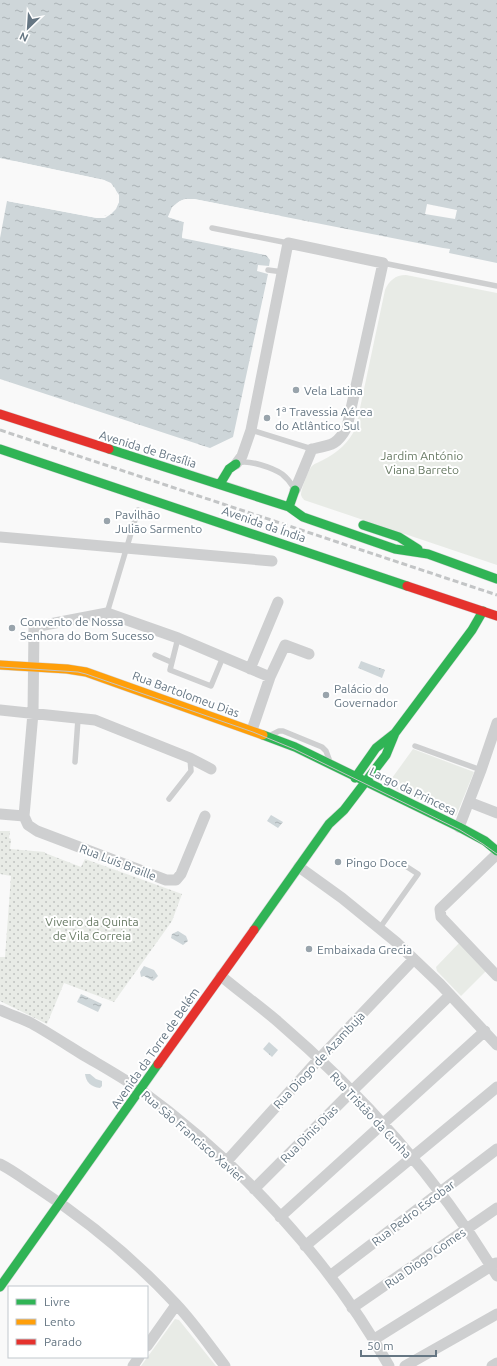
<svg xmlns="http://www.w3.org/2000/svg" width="497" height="1366" font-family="Ubuntu,sans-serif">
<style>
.grass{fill:url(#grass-dots)}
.park{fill:#e8ebe6}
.water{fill:url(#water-ripples)}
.pier{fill:#f9f9f9}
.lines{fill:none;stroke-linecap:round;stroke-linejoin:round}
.fast-casing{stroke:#d5d6d7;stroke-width:10}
.slow-casing{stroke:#d5d6d7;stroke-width:10}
.jam-casing{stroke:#d5d6d7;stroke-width:10}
.lane{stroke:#cecfd0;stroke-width:5.5}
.street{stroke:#cecfd0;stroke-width:11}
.fast{stroke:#30b455;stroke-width:9}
.slow{stroke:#ff9f0a;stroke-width:9}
.jam{stroke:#e5322d;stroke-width:9}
.tram{stroke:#c3c5c6;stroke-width:1}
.rail{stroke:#c3c5c6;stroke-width:3;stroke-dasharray:6 3;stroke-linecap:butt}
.poi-dot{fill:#99a4ac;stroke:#fff;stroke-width:1.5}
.labels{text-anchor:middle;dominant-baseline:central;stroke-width:4;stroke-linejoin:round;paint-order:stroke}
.poi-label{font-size:12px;fill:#657683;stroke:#fff;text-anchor:start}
.street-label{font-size:12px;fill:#657683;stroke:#fff}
.park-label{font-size:12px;fill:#687a64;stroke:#fff}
</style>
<defs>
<pattern id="grass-dots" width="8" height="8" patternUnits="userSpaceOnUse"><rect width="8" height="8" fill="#e8ebe6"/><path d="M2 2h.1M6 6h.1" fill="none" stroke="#c0c3c0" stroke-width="1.8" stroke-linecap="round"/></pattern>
<pattern id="water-ripples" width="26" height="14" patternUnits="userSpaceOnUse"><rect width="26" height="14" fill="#ced6d9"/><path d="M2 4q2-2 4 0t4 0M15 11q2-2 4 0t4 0" fill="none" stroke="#abb2b5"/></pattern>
</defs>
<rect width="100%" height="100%" fill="#f9f9f9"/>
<path class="grass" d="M0,831h10l-1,7 2,1 -1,10 35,3v1l36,14 4,-8 97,35 -10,27 -58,81 -50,-19 -17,41 -47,-23v-44h5l6,-81 -11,-2z"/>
<path class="park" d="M406,275l91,18v272l-193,-65c-1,-2 -2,-2 -3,-5 0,-5 7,-25 11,-29 3,-3 8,-4 11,-6 15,-8 26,-17 33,-33l29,-137c4,-9 10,-15 21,-15z
M413,749l61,23 -18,44 -69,-31z
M461,941l26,29 -26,26 -24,-25 -1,-4z
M175,1319l4,1 37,46h-75z"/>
<path class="water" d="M0,0h497v263l-48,-10 1,-4 -7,-1 -249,-49c-17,0 -18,4 -26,18l16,5 -2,16 84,17 4,5 -1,6 -11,-1 -1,6 11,3 -35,163 -23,11 -210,-69v-141l7,-37 90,17 14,-4 8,-12 -4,-14 -11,-8 -104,-22z
M361,661l24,9 -3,8 -24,-10z
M271,815l12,7 -5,6 -11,-7z
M178,931l8,5 2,5 -5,4 -12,-7 1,-4z
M144,966l10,4 4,6 -5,5 -9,-5 -3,1 -1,-5z
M81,994l21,10 -4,8 -21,-10z
M269,1042l9,8 -6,7 -9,-8z
M85,1074h5l6,5 6,2v5l-2,2c-9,-1 -14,-6 -15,-14z"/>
<path class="pier" d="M14,161l90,19 7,3 8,12v7l-3,7 -5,5 -6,4h-8l-90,-17 1,-2 89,17h8l5,-3 4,-5 3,-6v-7l-3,-6 -4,-4 -6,-3 -90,-19z
M185,199h9l87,17 -1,2 -86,-17h-9l-8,3 -6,9 -1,3 16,5 -2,15 83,17 -1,2 -84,-18 2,-15 -16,-5 4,-10 8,-6z
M427,204l30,6 -2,9 -30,-5z"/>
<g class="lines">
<g class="fast-casing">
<path id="fast" d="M0,449l407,137
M109,449l180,58 14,10 92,32 33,5 69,25
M220,484l9,-15 7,-5
M289,507l6,-17
M363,525l36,12 19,12
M263,735l32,12 164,80 26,14 12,10
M355,778l21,-30 19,-15 77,-103 11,-19
M254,930l75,-106 15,-14 42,-55 9,-22
M0,1287l158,-223"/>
</g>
<g class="slow-casing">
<path id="slow" d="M0,665l67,4 19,3 177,63"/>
</g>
<g class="jam-casing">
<path id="jam" d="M0,414l109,35
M407,586l90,30
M158,1064l96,-134"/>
</g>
<path class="lane" d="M212,228l76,15
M383,263l114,23
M268,270l15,2
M251,430l61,19
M238,463c10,-4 35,5 44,11 5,4 9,9 12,14
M107,613l31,-103
M178,638l-8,32 41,16 12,-29
M155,655l16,7
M271,735l8,-4h4l39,16 4,4 3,8
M415,746l66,24
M75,762l3,-43
M169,799l22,-28 -1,-13
M379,929l39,-55 -17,-11"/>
<path class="street" d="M236,464l6,-8 9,-26 37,-187 95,20 -36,164c-10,18 -15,18 -35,22l-17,41
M0,537l272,24
M250,669l28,-67
M0,710l95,10 95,38 21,11
M252,730l18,-53 15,-32 24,9
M469,802l28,11
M0,814l24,2
M205,816l-24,58 -5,6h-10l-129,-49 -9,-6 -4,-9 9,-103 1,-86 73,-14 71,25 92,39
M459,827l22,-57 16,-47
M497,854l-57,55 1,8 56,59
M299,867l43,31 54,44 44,42 57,61
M221,976c18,15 37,29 55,44 85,73 163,160 221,256
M0,1010c10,5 21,8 31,13 16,9 33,20 49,30 20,12 40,23 59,36 98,71 191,171 250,277
M226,1162l93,-103 95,-100
M0,1164c12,6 24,15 36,23 51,33 98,72 140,117 18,19 33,41 49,62
M254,1189l98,-98 98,-96
M280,1217l205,-186
M305,1246l192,-159
M330,1276l167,-127
M352,1308l145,-100
M373,1340l123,-77
M147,1346l29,-41
M133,1366l6,-9
M405,1366l92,-52
M492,1366l5,-3"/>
<use href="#fast" class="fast"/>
<use href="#slow" class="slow"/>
<use href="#jam" class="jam"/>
<path class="tram" d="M0,667l78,5 8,2 167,58 41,17 166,81 23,14 14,10"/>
<path class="rail" d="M0,430l497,165"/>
</g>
<g class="poi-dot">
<circle cx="296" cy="390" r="4"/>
<circle cx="267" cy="418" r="4"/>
<circle cx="107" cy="521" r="4"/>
<circle cx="12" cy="628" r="4"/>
<circle cx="326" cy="695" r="4"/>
<circle cx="338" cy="862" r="4"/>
<circle cx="309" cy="949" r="4"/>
</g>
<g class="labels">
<g class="poi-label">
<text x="304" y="390">Vela Latina</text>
<text x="275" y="411">1ª Travessia Aérea<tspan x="275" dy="14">do Atlântico Sul</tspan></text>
<text x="115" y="514">Pavilhão<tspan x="115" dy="14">Julião Sarmento</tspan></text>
<text x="20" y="621">Convento de Nossa<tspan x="20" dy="14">Senhora do Bom Sucesso</tspan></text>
<text x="334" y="688">Palácio do<tspan x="334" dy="14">Governador</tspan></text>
<text x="346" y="862">Pingo Doce</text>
<text x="317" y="949">Embaixada Grecia</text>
</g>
<g class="street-label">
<text transform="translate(148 449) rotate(17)">Avenida de Brasília</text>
<text transform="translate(264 524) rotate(19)">Avenida da Índia</text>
<text transform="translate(186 694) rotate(20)">Rua Bartolomeu Dias</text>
<text transform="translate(413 791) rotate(26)">Largo da Princesa</text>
<text transform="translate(118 862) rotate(21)">Rua Luís Braille</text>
<text transform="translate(155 1048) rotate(-55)">Avenida da Torre de Belém</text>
<text transform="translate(319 1060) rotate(-47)">Rua Diogo de Azambuja</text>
<text transform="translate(371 1115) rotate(47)">Rua Tristão da Cunha</text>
<text transform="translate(309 1134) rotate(-45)">Rua Dinis Dias</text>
<text transform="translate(193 1136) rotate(41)">Rua São Francisco Xavier</text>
<text transform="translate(413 1213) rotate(-37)">Rua Pedro Escobar</text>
<text transform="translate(425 1258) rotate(-35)">Rua Diogo Gomes</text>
</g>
<g class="park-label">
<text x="422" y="455">Jardim António<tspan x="422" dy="14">Viana Barreto</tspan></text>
<text x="92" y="921">Viveiro da Quinta<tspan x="92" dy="14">de Vila Correia</tspan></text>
</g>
</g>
<rect x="8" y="1286" width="140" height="72" fill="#ffffff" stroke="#c1c8cd"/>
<rect x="16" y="1299" width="20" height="6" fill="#30b455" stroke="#c1c8cd"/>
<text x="44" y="1306" font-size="12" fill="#657683">Livre</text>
<rect x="16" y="1319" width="20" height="6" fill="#ff9f0a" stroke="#c1c8cd"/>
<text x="44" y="1326" font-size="12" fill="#657683">Lento</text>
<rect x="16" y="1339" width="20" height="6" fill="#e5322d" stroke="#c1c8cd"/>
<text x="44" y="1346" font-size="12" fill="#657683">Parado</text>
<g transform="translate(28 28) rotate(205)" stroke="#ffffff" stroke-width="3" paint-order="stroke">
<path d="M0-3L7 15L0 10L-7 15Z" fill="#657683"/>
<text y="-6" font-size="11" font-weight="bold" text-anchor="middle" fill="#657683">N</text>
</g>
<path d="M361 1350v6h75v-6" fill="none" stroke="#657683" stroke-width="2"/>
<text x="367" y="1350" font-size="12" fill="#657683" stroke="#ffffff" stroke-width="3" paint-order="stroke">50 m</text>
</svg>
